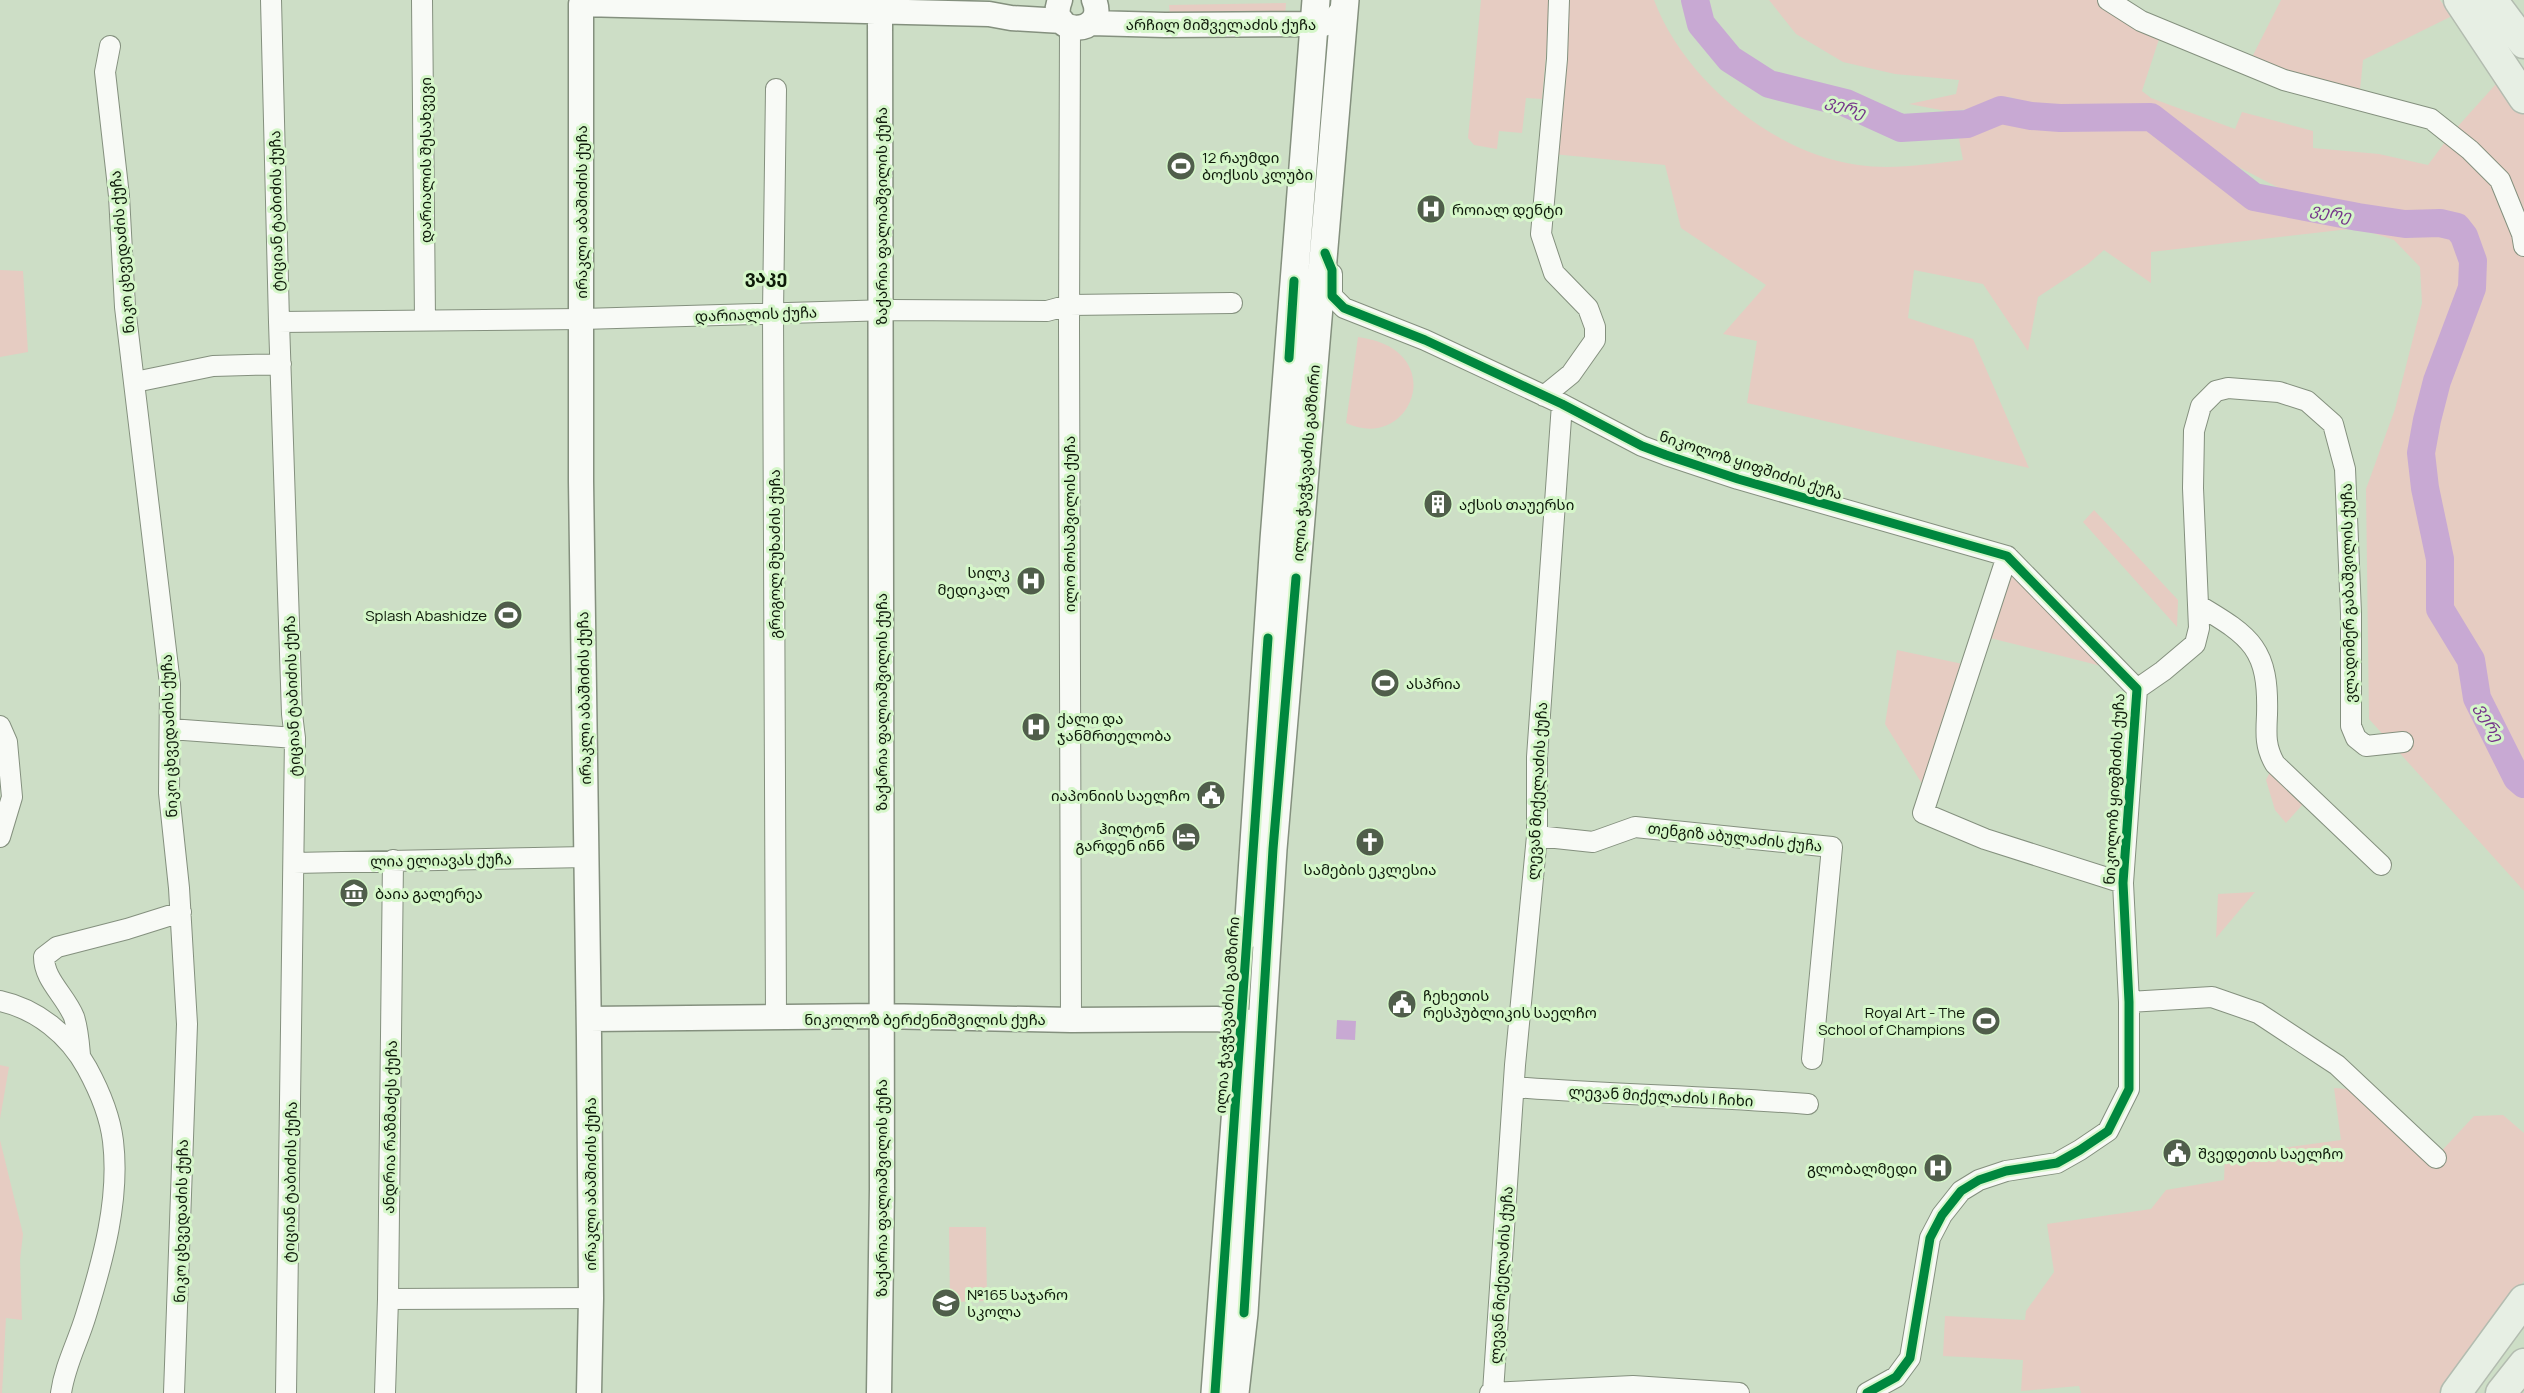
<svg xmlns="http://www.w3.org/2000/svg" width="2524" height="1393" font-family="Manrope,'Noto Sans Georgian',sans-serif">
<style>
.green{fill:#e6ccc2}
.water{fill:#c8a9d3}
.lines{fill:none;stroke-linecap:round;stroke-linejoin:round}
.river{stroke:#c8a9d3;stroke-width:28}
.minor-casing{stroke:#84907e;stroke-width:22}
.tertiary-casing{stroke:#84907e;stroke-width:27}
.secondary-casing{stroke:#84907e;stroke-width:30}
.primary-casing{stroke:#b3bcb0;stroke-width:33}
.minor{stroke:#f8faf6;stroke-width:20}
.tertiary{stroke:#f8faf6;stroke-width:24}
.secondary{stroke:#f8faf6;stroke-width:27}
.primary{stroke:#e7efe4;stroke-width:30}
.cycleway-casing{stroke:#d5f6c9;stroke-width:13}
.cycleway{stroke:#00873e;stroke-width:9}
.labels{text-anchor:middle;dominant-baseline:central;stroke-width:6;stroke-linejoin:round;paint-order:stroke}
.street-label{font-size:15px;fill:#0d1909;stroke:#d5f6c9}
.poi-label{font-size:15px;fill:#0d1909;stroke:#d5f6c9;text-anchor:start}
.water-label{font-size:16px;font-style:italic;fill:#75368a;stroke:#d5f6c9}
.quarter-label{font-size:18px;font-weight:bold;fill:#0d1909;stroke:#d5f6c9}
</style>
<rect width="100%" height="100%" fill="#cddec6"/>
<path class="green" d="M1481,0h70l-9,99 -16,-1 -4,35 -23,-2 -2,18 -23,-4 -6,-7z
M1565,0h89c30,80 119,153 204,165 35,5 70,-1 105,-5l-4,-21 45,-19 54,7 70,-3 23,3 101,77 43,12 63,12v-11l7,-8 -28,-2 -33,-6 -94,-49 -37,-29 -25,-14 -77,2 -31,-3 -30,-11 -16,2 -22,10 -26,2 -37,-7 47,-10 3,-14 -64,-6 -52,-12 -47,-28 -27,-34h356l37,30 -20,61 9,7 84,31 7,-17 71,19v17l66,6 49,11 23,-31 45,-50 24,6 4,8v793l-155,-172 -3,-230 29,-80 27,-106 -2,-36 -26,-27 -36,-12 -207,24v31l-47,-33 -16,14 -50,33 -10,54 -45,-67 -69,-14 -6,48 65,21 56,129 -282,-65 10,-62 -34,-7 43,-49 -85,-57 -16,-63 -112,-11z
M2281,0h159l12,16 -89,44 -4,40 -111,-35z
M1286,3l-1,15h-115l-1,-13z
M0,270l23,1 5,81 -28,5z
M1358,337c94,12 54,117 -12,86z
M2094,510l84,90 -1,27 -94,-105z
M2007,556l114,115 -139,-35z
M1897,650l75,16 -43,129 -44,-71z
M2270,772l33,32 -17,19 -11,-13 -9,-30z
M2255,892l-39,46 2,-44z
M0,1065l9,2 -9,52z
M2334,1088l30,2 72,67 38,-41 29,-1 21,18v148l-28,39 -40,73h-375l-2,-7 -58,5 2,-31 -80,-4 2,-40 80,4 1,-9 28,-39 -7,-48 104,-15 15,-19 58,-10 1,-24 116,-16z
M0,1140l23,94 -3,26 2,60 -16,-2 -4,75h-2z
M949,1227h37l1,74 -37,1z"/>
<path class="water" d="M1337,1020l19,1 -1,19 -19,-1z"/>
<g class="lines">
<path class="river" d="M1695,0l6,24 29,35 39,25 77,19 55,25 66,-4 34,-14 30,6 29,2 91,-1 103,80 104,20 47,7 35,-1 17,4 7,9 9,25 -1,27 -35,93 -10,39 -6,33 4,35 15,71v50l31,51 6,38 40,80 7,6"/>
<g class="minor-casing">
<path id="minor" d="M271,0l8,322 13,392 3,24 -9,655
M422,0l3,320
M2108,0l33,21 143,59 147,39 39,31 30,30 22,54 2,12
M1070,27l-1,301 2,692
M110,46l-5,26 14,124 6,111 45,377 -1,109 10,95 8,136 -13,369
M776,89l-3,224 3,705
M1332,274v22l12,12 81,32 137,64 80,42 24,9 72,24 269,77 130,133 -14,194 6,119v87l-21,42 -28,19 -23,13 -51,8 -27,9 -18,11 -19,24 -12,23 -20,120 -14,19 -29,16
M279,322l303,-3 308,-9 157,1 22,-6 163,-2
M135,382l78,-16 68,-2
M1544,396l27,-22 24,-34v-13l-7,-19 -34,-35 -13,-39 16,-175 2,-59
M2007,556l-84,257 62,26 138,44
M2198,605c54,32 71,44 69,110 -1,19 -2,32 8,49l106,101
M2137,689l26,-18 32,-27 4,-16 -6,-140 1,-57 7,-25 15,-15 12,-3 51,4 28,9 26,23 12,45 6,144v113l5,12 10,8 37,-4
M0,726l7,16 5,55 -12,40
M170,729l125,9
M1537,836l56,6 42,-15 197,20 -20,212
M294,863l293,-6
M0,1001c37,8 69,34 87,67 12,22 23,48 26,73 7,58 -10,119 -27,174 -8,27 -21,50 -25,78
M2129,1002l83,-5 46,16 79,52 99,93
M80,1055c-1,-12 -2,-26 -6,-38 -9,-22 -30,-37 -30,-60l13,-10 70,-18 54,-17
M1514,1087c98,8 196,9 294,17
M388,1299l203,-1
M1493,1392l22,-327 22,-229v-79l25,-353
M385,1393l3,-94 5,-439
M1490,1393l143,-7 106,7"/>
</g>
<g class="tertiary-casing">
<path id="tertiary" d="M1060,0c-15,38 49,36 34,0
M1091,23l74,2 158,-1 12,-4 9,-12
M589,1019l292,-3 190,4 145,-1 45,4
M589,1393l2,-95 -2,-260 -8,-557v-477l408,10 22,4 51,3
M879,1393l3,-204 -2,-1177"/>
</g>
<g class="secondary-casing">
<path id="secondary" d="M1248,934l26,-394 42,-540
M1215,1393l27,-367
M1235,1393l9,-80 29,-464 72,-849"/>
</g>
<g class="primary-casing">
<path id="primary" d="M2459,0l65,98
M2492,0l32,43
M2456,1393l68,-93
M2501,1393l23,-29"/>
</g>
<use href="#minor" class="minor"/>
<use href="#tertiary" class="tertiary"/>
<use href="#secondary" class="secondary"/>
<use href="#primary" class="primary"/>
<g class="cycleway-casing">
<path id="cycleway" d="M1325,253l7,17v26l12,12 81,32 137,64 80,42 24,9 72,24 269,77 130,133 -14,194 6,119v87l-21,42 -28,19 -23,13 -51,8 -27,9 -18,11 -19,24 -12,23 -20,120 -14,19 -29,16
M1289,358l5,-77
M1244,1313l29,-464 23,-271
M1215,1393l53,-755"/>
</g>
<use href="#cycleway" class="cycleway"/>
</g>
<defs>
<g id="stadium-disc" transform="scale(1.5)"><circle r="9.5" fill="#505e4b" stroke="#d5f6c9"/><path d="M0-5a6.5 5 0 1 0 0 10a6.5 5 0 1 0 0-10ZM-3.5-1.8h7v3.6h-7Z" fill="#fff"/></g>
<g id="hospital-disc" transform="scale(1.5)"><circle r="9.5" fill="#505e4b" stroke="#d5f6c9"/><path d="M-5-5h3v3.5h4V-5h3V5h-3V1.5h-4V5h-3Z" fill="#fff"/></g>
<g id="building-disc" transform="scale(1.5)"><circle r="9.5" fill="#505e4b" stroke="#d5f6c9"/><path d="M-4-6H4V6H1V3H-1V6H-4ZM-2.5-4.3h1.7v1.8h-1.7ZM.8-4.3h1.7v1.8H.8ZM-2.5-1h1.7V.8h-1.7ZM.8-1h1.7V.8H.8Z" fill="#fff"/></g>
<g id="civic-disc" transform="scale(1.5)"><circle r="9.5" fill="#505e4b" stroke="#d5f6c9"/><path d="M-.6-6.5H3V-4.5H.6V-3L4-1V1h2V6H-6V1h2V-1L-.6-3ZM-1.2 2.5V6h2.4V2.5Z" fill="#fff"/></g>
<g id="hotel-disc" transform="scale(1.5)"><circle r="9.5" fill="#505e4b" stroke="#d5f6c9"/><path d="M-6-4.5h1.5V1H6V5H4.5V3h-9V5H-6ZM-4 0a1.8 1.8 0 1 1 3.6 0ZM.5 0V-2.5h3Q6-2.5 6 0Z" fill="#fff"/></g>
<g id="church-disc" transform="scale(1.5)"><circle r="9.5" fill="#505e4b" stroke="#d5f6c9"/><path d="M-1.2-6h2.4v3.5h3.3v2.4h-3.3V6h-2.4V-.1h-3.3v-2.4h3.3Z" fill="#fff"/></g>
<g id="museum-disc" transform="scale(1.5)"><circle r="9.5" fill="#505e4b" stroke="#d5f6c9"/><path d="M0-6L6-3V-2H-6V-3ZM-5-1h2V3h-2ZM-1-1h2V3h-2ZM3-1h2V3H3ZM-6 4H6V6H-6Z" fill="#fff"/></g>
<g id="school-disc" transform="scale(1.5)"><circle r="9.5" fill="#505e4b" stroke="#d5f6c9"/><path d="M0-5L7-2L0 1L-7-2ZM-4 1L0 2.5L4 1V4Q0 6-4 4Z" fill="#fff"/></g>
</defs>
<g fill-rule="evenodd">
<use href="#stadium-disc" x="1181" y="166"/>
<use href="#hospital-disc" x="1431" y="209"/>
<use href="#building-disc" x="1438" y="504"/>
<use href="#hospital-disc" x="1031" y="581"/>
<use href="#stadium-disc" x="508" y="615"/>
<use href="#stadium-disc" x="1385" y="683"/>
<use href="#hospital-disc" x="1036" y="727"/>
<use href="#civic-disc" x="1211" y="795"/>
<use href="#hotel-disc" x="1186" y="837"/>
<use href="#church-disc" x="1370" y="842"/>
<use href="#museum-disc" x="354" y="893"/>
<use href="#civic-disc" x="1402" y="1004"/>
<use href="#stadium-disc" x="1986" y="1021"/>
<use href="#civic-disc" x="2177" y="1153"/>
<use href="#hospital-disc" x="1938" y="1168"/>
<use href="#school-disc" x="946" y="1303"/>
</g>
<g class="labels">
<g class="street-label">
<text x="1221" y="24">არჩილ მიშველაძის ქუჩა</text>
<text transform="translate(425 160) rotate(-90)">დარიალის შესახვევი</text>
<text transform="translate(276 211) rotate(-91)">ტიციან ტაბიძის ქუჩა</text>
<text transform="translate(581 212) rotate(-90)">ირაკლი აბაშიძის ქუჩა</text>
<text transform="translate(881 216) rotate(-90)">ზაქარია ფალიაშვილის ქუჩა</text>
<text transform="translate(122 252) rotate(-95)">ნიკო ცხვედაძის ქუჩა</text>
<text transform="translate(756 314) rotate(-2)">დარიალის ქუჩა</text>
<text transform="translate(1306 463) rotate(-85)">ილია ჭავჭავაძის გამზირი</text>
<text transform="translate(1751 465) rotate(18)">ნიკოლოზ ყიფშიძის ქუჩა</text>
<text transform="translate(1069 524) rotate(-90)">ილო მოსაშვილის ქუჩა</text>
<text transform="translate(774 554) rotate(-90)">გრიგოლ მუხაძის ქუჩა</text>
<text transform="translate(2348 593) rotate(-91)">ვლადიმერ გაბაშვილის ქუჩა</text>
<text transform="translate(292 696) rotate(-92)">ტიციან ტაბიძის ქუჩა</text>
<text transform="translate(584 698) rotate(-91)">ირაკლი აბაშიძის ქუჩა</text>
<text transform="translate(881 702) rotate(-90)">ზაქარია ფალიაშვილის ქუჩა</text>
<text transform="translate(169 736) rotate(-92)">ნიკო ცხვედაძის ქუჩა</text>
<text transform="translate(2114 789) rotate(-87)">ნიკოლოზ ყიფშიძის ქუჩა</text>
<text transform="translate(1537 791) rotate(-87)">ლევან მიქელაძის ქუჩა</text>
<text transform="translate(1735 837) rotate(6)">თენგიზ აბულაძის ქუჩა</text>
<text transform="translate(441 860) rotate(-1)">ლია ელიავას ქუჩა</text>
<text transform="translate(1227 1015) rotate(-86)">ილია ჭავჭავაძის გამზირი</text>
<text x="925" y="1019">ნიკოლოზ ბერძენიშვილის ქუჩა</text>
<text transform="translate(1661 1096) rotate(3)">ლევან მიქელაძის I ჩიხი</text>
<text transform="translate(390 1127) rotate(-89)">ანდრია რაზმაძეს ქუჩა</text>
<text transform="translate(290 1182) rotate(-89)">ტიციან ტაბიძის ქუჩა</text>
<text transform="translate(590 1184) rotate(-90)">ირაკლი აბაშიძის ქუჩა</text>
<text transform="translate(881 1188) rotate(-90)">ზაქარია ფალიაშვილის ქუჩა</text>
<text transform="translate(181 1221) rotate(-89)">ნიკო ცხვედაძის ქუჩა</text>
<text transform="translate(1501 1275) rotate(-86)">ლევან მიქელაძის ქუჩა</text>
</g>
<g class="poi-label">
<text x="1202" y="157">12 რაუმდი<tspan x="1202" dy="17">ბოქსის კლუბი</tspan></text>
<text x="1452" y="209">როიალ დენტი</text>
<text x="1459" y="504">აქსის თაუერსი</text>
<text x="1010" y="572" text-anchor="end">სილკ<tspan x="1010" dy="17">მედიკალ</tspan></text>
<text x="487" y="615" text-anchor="end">Splash Abashidze</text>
<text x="1406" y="683">ასპრია</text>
<text x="1057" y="718">ქალი და<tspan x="1057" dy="17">ჯანმრთელობა</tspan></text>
<text x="1190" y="795" text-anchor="end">იაპონიის საელჩო</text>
<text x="1165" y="828" text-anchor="end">ჰილტონ<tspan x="1165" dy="17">გარდენ ინნ</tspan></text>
<text x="1370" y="869" text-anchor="middle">სამების ეკლესია</text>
<text x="375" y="893">ბაია გალერეა</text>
<text x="1423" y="995">ჩეხეთის<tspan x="1423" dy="17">რესპუბლიკის საელჩო</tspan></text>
<text x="1965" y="1012" text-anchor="end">Royal Art - The<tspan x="1965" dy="17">School of Champions</tspan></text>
<text x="2198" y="1153">შვედეთის საელჩო</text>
<text x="1917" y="1168" text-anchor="end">გლობალმედი</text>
<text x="967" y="1294">№165 საჯარო<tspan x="967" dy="17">სკოლა</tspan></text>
</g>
<g class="water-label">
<text transform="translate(1846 106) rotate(19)">ვერე</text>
<text transform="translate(2331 212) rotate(11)">ვერე</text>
<text transform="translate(2490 722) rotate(62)">ვერე</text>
</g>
<g class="quarter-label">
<text x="766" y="276">ვაკე</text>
</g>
</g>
</svg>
